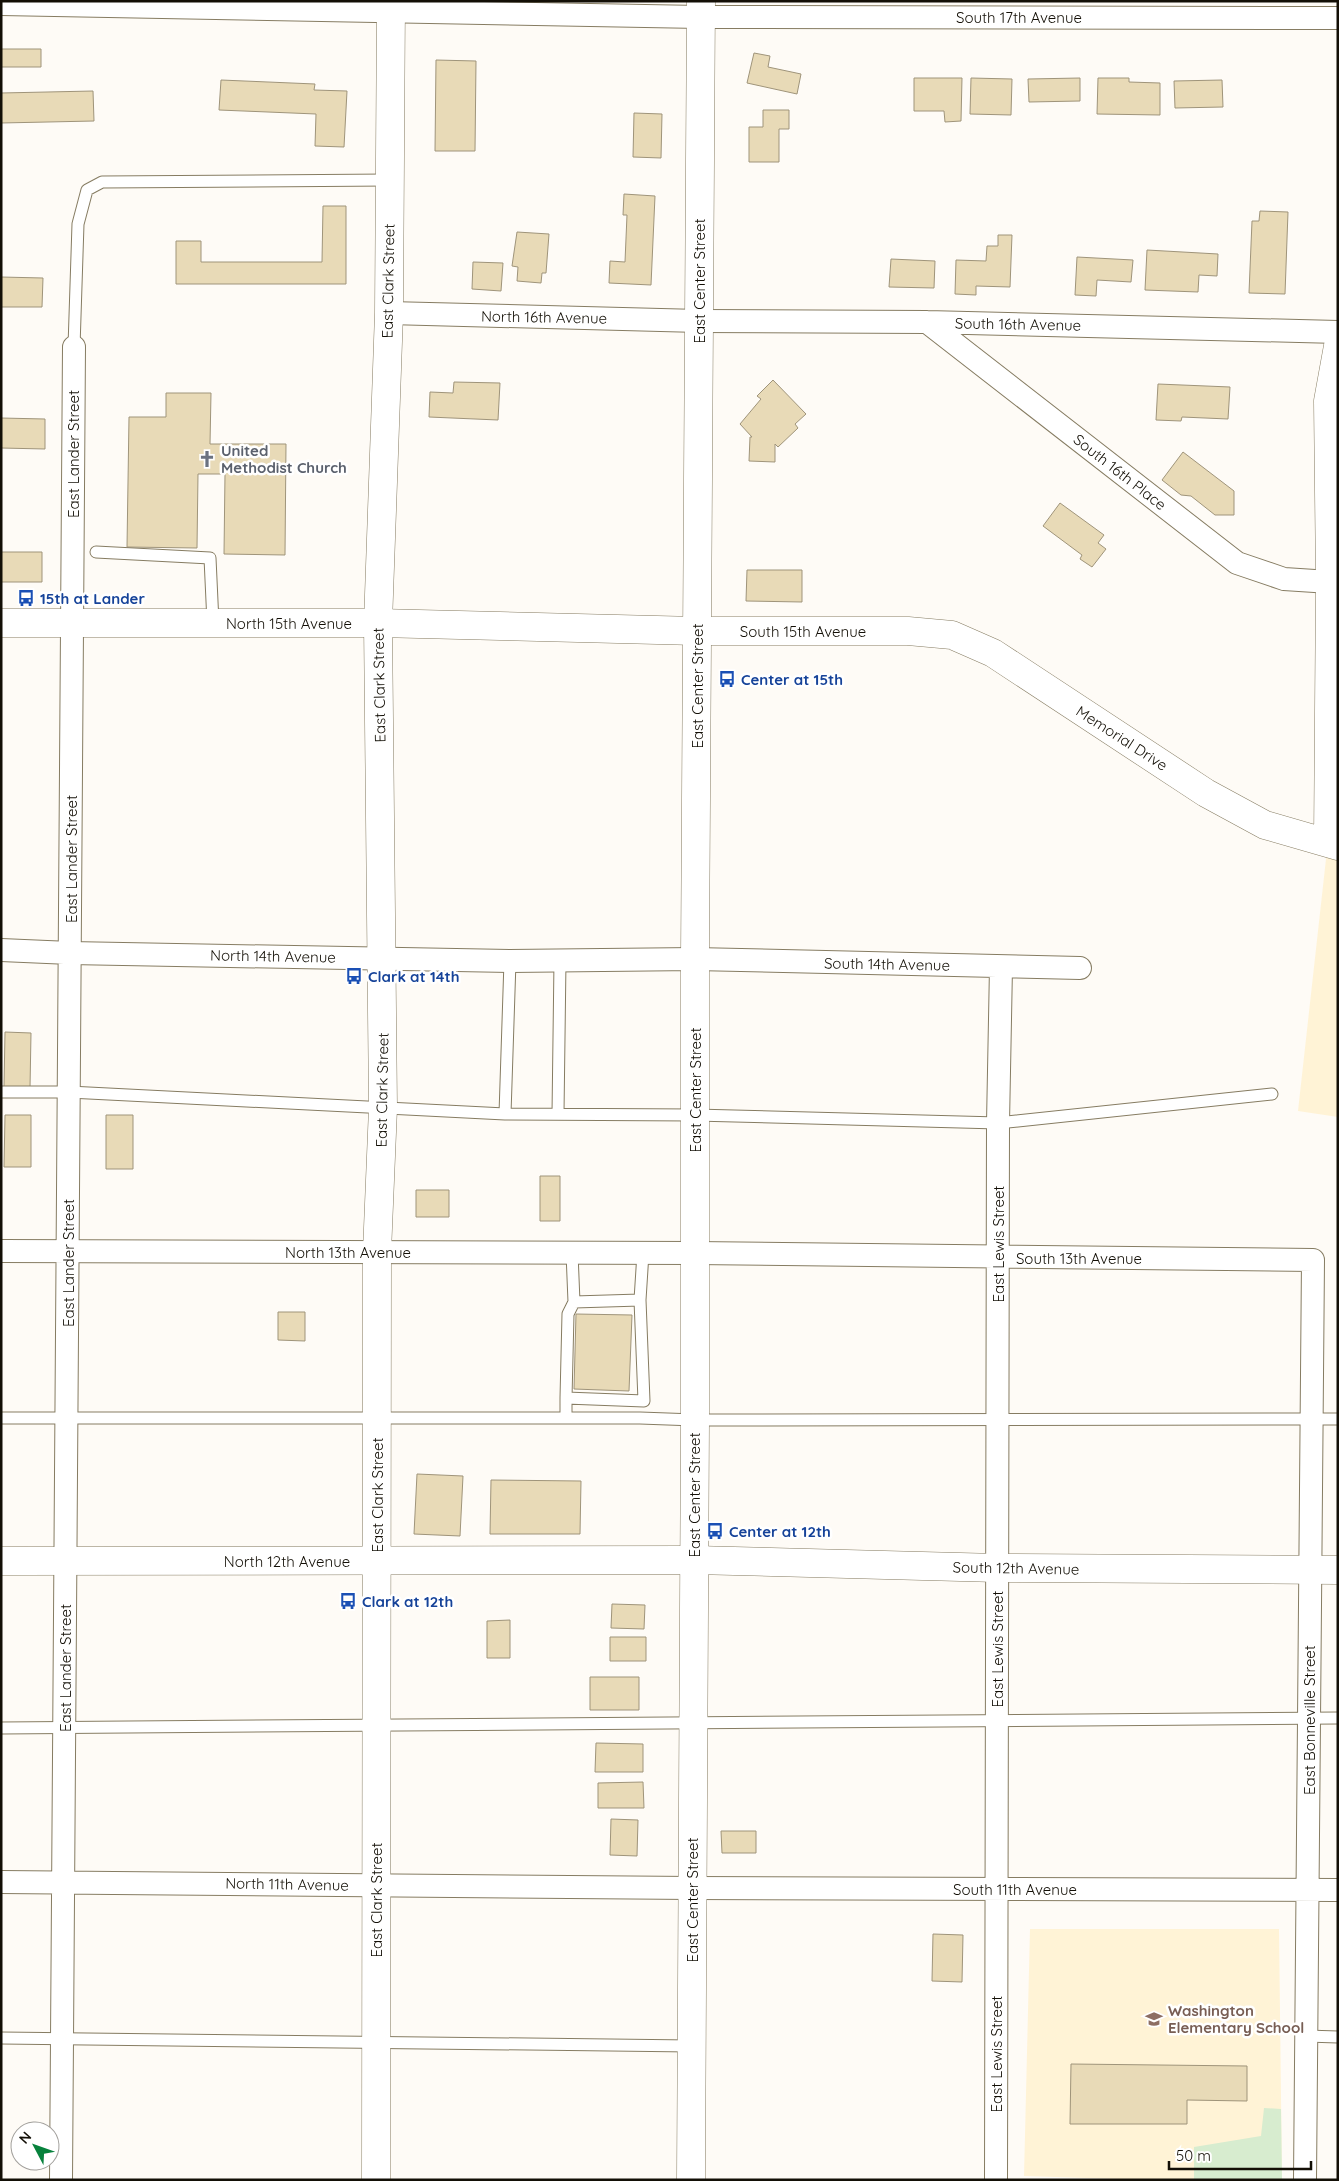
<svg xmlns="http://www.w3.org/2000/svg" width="1339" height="2181" font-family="Quicksand,sans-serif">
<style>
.built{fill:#fff3d6}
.green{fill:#d7eccf}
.building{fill:#e8dab7;stroke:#9f947a}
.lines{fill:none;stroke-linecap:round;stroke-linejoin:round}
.service-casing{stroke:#867c62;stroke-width:13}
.minor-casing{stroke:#867c62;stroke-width:24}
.tertiary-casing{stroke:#867c62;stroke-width:29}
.secondary-casing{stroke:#867c62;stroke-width:29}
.service{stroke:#fff;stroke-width:11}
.minor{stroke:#fff;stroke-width:22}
.tertiary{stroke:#fff;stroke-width:28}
.secondary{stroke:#fff;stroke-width:28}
.labels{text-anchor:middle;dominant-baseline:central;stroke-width:5;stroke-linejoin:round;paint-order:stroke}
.street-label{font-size:15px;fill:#130f06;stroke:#fff}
.worship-label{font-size:15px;font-weight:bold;fill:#5b616d;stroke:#fff;text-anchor:start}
.transit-label{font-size:15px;font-weight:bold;fill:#164399;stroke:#fff;text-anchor:start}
.education-label{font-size:15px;font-weight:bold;fill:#785e54;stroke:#fff;text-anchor:start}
</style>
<rect width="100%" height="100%" fill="#fefbf6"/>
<path class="built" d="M1338,661v456l-40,-6 30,-270z
M1030,1929h249l3,251h-132l-126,-4z"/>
<path class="green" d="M1264,2108l17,1 1,71h-88v-33l67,-11z"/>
<path class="building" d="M1,49h40v18h-40z
M754,53l16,3 -2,11 33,7 -4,20 -50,-11z
M436,60l40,1 -1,90h-40z
M914,78h48l-1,43 -16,1 -1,-11h-30z
M971,78l41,1 -1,36 -41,-1z
M1080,78v23l-51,1 -1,-23z
M1098,78h31v4l31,1v32l-63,-1z
M221,80l94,4 -1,6 33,1 -3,56 -29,-1 1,-32 -97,-4z
M1222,80l1,27 -48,1 -1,-27z
M93,91l1,30 -93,2v-30z
M763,110h26v19h-10v33h-30v-35h14z
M634,113l28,1 -1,44 -28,-1z
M624,194l31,2 -4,89 -42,-2 1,-22 15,1 2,-47h-4z
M323,206h23v78h-170v-43h25v21h121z
M1260,211l28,1 -3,82 -36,-1 3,-72h7z
M517,232l32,2 -3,39h-4l-1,10 -24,-2 1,-14 -6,-1z
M998,235h14l-2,52 -34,-1v9l-21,-1 1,-34 30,1 1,-15h11z
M1147,250l71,4 -1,22 -18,-1 -1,17 -53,-2z
M1077,257l56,3 -2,22 -34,-2 -1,16 -21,-1z
M891,259l44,2 -1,27 -45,-1z
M473,262l30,1 -2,28 -29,-2z
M1,277l42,1 -1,29h-41z
M773,380l33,34 -11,10 3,4 -20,19 -3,-3v18l-26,-1 1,-24h2l-12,-13 21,-25 -4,-3z
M454,382l46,1 -2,37 -69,-3 1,-25 23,1z
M1158,384l72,3 -2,32 -46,-2 -1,4 -25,-1z
M166,393h45l-1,51h76l-1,111 -61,-1 1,-80h-27l-1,74 -70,-1 2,-130h37z
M1,418l44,1v30l-44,-1z
M1183,452l51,39v24h-19l-24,-19 -10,-1 -19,-15z
M1060,503l44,32 -6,8 8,6 -14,18 -12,-8 2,-4 -39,-29z
M1,552h41v30h-41z
M747,570h55v32l-56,-1z
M5,1032l26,1 -1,55 -26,-1z
M5,1115h26v52h-27z
M106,1115h27v54h-27z
M540,1176h20v45h-20z
M416,1190h33v27h-33z
M278,1312h27v29l-27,-1z
M576,1314l56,1 -3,76 -55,-2z
M417,1474l46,2 -3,60 -46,-2z
M491,1480l90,1 -1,53h-90z
M612,1604l33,1 -1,24 -33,-1z
M510,1620v38h-23v-37z
M610,1637h36v24h-36z
M590,1677h49v33h-49z
M596,1743l47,1v28h-48z
M643,1782l1,26h-46v-25z
M611,1819l27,1 -1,36 -27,-1z
M721,1831h35v22h-34z
M933,1934l30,1 -1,47 -30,-1z
M1071,2064l176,2v35l-60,-1v24h-117z"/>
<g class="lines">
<g class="service-casing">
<path id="service" d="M74,347l4,-123 9,-34 15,-8 287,-2
M96,552l114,6 3,65
M1,1092h68l436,22 190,1 303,8 274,-29
M505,1114l5,-153
M558,1114l2,-153
M640,1300l3,-47
M566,1398l2,-84 6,-12
M1,1418h639l55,2 643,-1
M566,1418v-20l78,3 -4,-101 -66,2 -2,-49
M1,1728l1337,-10
M1306,2036l32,1
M1,2038l691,8"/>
</g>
<g class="minor-casing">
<path id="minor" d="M1,4l699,13 638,1
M389,313l310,8 228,1 411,10
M927,322l310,241 47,16 46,3
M1,950l69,3 440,8 185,-2 385,9
M1,1251l694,2 618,7 -8,920
M1,1882l691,6 646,2
M61,2180l13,-1833
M996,2180l2,-1057 3,-156"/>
</g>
<g class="tertiary-casing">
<path id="tertiary" d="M1,623h377l319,8h211l44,4 41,18 213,140 59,32 73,21
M1328,841l2,-259 -2,-181 10,-55
M1,1561l693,-1 304,8 340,2"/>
</g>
<g class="secondary-casing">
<path id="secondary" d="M376,2180l1,-928 6,-144 -5,-485 11,-310 2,-312
M691,2180l4,-760v-461l6,-958"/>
</g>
<use href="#service" class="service"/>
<use href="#minor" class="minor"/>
<use href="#tertiary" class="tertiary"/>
<use href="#secondary" class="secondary"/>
</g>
<defs>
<g id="church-bare" transform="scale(1.35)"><path d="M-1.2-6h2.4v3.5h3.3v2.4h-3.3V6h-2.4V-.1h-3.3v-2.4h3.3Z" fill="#6b7280" stroke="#fff" stroke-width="2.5" paint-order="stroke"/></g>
<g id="bus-bare" transform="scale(1.35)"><path d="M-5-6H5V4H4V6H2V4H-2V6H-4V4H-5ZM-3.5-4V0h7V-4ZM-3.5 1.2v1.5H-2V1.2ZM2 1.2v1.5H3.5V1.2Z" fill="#1a4fb4" stroke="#fff" stroke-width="2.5" paint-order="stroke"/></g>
<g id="school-bare" transform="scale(1.35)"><path d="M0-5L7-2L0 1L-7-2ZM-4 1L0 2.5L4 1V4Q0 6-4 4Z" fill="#8d6e63" stroke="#fff" stroke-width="2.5" paint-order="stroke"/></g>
</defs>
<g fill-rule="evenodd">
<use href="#church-bare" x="207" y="459"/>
<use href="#bus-bare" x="26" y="598"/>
<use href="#bus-bare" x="727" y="679"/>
<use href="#bus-bare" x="354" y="976"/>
<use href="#bus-bare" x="715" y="1531"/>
<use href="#bus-bare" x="348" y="1601"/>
<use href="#school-bare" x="1154" y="2019"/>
</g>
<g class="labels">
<g class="street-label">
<text x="1019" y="17">South 17th Avenue</text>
<text transform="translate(388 281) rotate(-89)">East Clark Street</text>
<text transform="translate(699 281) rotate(-90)">East Center Street</text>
<text transform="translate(544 317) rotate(1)">North 16th Avenue</text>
<text transform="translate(1018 324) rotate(1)">South 16th Avenue</text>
<text transform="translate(73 454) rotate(-90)">East Lander Street</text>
<text transform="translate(1120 472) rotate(38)">South 16th Place</text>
<text x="289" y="623">North 15th Avenue</text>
<text x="803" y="631">South 15th Avenue</text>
<text transform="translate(379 685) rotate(-91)">East Clark Street</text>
<text transform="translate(697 686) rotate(-90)">East Center Street</text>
<text transform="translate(1122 738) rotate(33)">Memorial Drive</text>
<text transform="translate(71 859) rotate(-90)">East Lander Street</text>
<text transform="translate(273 956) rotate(1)">North 14th Avenue</text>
<text transform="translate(887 964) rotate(1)">South 14th Avenue</text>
<text transform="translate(382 1090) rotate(-89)">East Clark Street</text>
<text transform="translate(695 1090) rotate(-90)">East Center Street</text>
<text transform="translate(998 1244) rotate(-90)">East Lewis Street</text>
<text x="348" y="1252">North 13th Avenue</text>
<text x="1079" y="1258">South 13th Avenue</text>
<text transform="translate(68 1263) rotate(-90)">East Lander Street</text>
<text transform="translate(377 1495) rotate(-90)">East Clark Street</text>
<text transform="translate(694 1495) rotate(-90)">East Center Street</text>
<text x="287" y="1561">North 12th Avenue</text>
<text transform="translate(1016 1568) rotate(1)">South 12th Avenue</text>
<text transform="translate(997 1649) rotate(-90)">East Lewis Street</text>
<text transform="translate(65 1668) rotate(-90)">East Lander Street</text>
<text transform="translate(1309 1720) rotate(-90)">East Bonneville Street</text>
<text transform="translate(287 1884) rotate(1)">North 11th Avenue</text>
<text x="1015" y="1889">South 11th Avenue</text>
<text transform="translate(376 1900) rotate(-90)">East Clark Street</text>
<text transform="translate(692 1900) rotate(-90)">East Center Street</text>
<text transform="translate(996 2054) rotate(-90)">East Lewis Street</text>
</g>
<g class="worship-label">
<text x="221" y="450">United<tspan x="221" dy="17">Methodist Church</tspan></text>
</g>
<g class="transit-label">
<text x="40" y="598">15th at Lander</text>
<text x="741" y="679">Center at 15th</text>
<text x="368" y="976">Clark at 14th</text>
<text x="729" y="1531">Center at 12th</text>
<text x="362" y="1601">Clark at 12th</text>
</g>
<g class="education-label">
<text x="1168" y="2010">Washington<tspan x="1168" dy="17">Elementary School</tspan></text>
</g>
</g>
<rect width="1339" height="2181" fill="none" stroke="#130f06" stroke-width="5"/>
<g transform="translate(35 2146) rotate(311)"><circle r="24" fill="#ffffff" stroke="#a19f9b"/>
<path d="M0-4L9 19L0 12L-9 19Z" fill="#07823c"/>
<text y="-8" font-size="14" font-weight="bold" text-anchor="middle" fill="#130f06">N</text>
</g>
<path d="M1169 2161v8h142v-8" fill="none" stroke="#130f06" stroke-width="2.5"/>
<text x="1176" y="2161" font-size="15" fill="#130f06" stroke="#ffffff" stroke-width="4" paint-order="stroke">50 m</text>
</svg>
